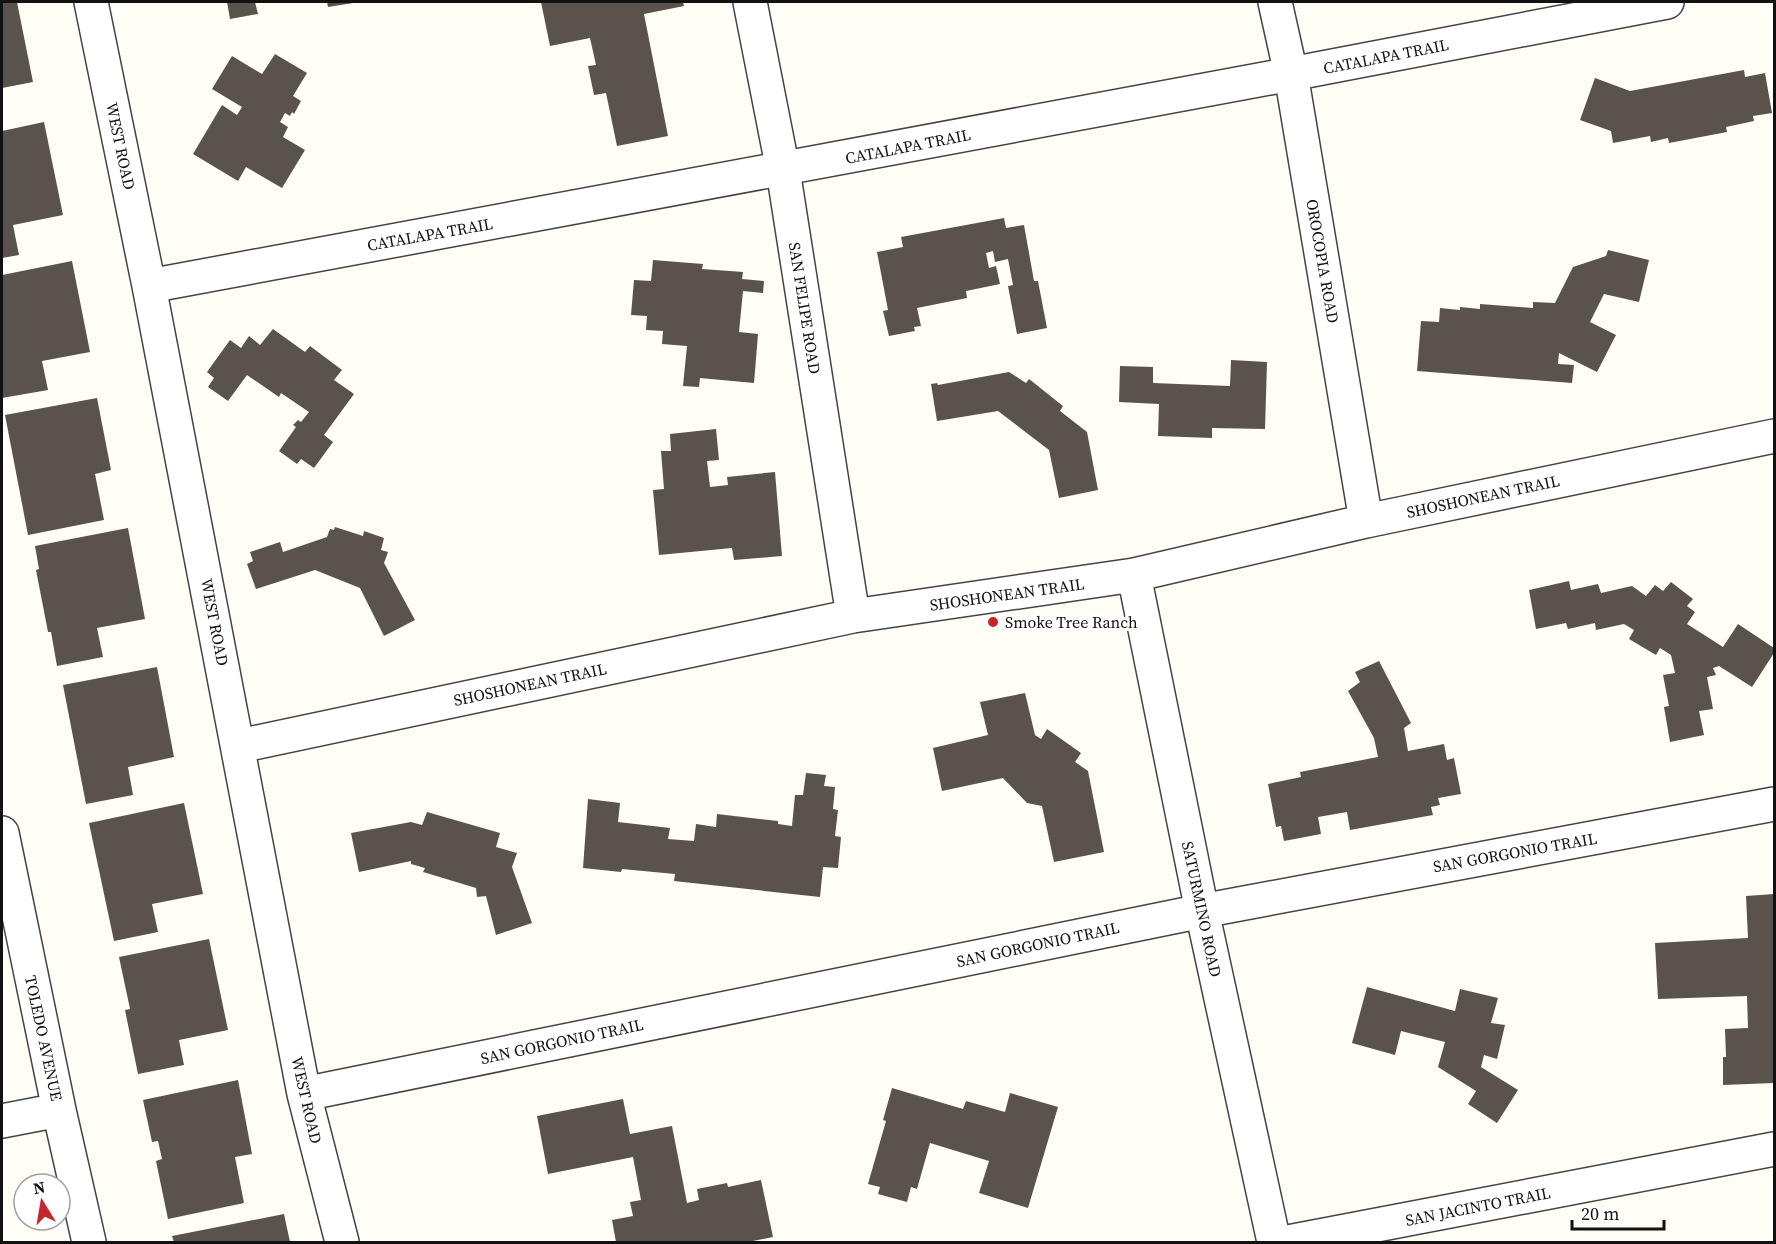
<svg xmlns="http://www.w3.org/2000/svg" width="1776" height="1244" font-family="'Source Serif 4',serif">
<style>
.building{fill:#5a524d}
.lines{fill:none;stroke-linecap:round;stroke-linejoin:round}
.street-casing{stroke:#444;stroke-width:36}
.street{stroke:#fff;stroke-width:33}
.poi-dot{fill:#c4262e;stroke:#fff;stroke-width:2}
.labels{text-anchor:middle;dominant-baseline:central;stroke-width:6;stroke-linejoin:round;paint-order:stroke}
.street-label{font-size:16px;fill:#111;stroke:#fff}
.poi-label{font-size:16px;fill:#111;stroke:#fff;text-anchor:start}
</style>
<rect width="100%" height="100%" fill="#fffdf5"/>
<path class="building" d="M2,2h15l16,80 -31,6z
M227,2h28l3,12 -28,5z
M327,2h25l1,1 -25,4z
M541,2h142l1,4 -40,8 24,122 -51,10 -11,-53 -12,2 -6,-29 8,-1 -6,-27 -40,8z
M275,54l32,19 -14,23 8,5 -7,13 -2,-2 -2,4 -5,-3 -5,9 8,5 -5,10 22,13 -23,38 -36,-21 -8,14 -45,-27 29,-49 15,10 5,-8 -30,-18 20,-33 30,18z
M1744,70l1,7 20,-4 7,40 -19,3 1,5 -28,6 1,5 -58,11 -1,-5 -17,4 -1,-6 -37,7 -2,-12 -31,-11 15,-42 35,13z
M44,122l19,93 -50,10 6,30 -17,3v-127z
M1004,218l2,10 18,-3 10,56h4l9,47 -30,6 -9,-48 5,-1 -5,-26 -13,3 -2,-11 -7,2 3,15 7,-2 4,18 -34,7 1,7 -50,10 4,18 -7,1 1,4 -26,5 -6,-25 5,-1 -11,-58 26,-5 -2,-10z
M1608,250l41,10 -10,42 -35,-8 -14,28 26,13 -19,37 -38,-19 -1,11 16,1 -2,18 -155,-12 4,-50 18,1 1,-14 20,2v-3l20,2v-5l53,4v-6l22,1 18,-36 33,-11z
M653,260l50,4 -1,5 41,3 -1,7 22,2 -1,12 -20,-2 -4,41 19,2 -4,49 -54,-5 -1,9 -16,-1 4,-40 -25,-2 1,-13 -17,-1 1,-14 -16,-1 3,-35 17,1z
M72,261l18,91 -48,9 6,29 -46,8v-123z
M273,329l32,23 5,-6 32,24 -8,10 20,14 -30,41 9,7 -19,26 -13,-9 -4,5 -18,-13 17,-24 -3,-2 5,-5 3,2 8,-10 -28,-19 -2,4 -32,-22 -19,26 -20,-14 6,-9 -7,-6 23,-32 11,8 8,-12 11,9z
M1231,360l36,2 -2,67 -53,-1v10l-54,-2 1,-32 -40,-2 1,-36 33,1v16l77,3z
M1009,372l17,11 3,-4 34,27 -3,5 27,21 11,58 -39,8 -10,-48 -51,-39 -61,10 -6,-37 6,-1 1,2z
M97,398l14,72 -16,4 9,46 -76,15 -23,-120z
M716,429l3,31 -12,1 3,26 18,-2 -1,-8 48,-5 7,84 -48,4 -2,-12 -73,7 -6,-65 11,-1 -3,-38h10l-1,-17z
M335,527l28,9 1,-5 20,7 -3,12 7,2 -4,11 31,57 -31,16 -24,-48 -45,-18 -59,19 -9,-25 6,-3 -3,-9 30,-10 3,10 44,-15 3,-8 4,1z
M128,528l17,91 -48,9 6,29 -46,9 -6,-34h-3l-12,-62 3,-1 -4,-23z
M1569,581l2,9 27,-6 3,9 31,-7 14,10 9,-11 8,6 8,-9 22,17 -6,7 8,6 -8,12 36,23 15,-23 36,24v5l-22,34 -33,-21 -6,2 3,7 -9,2 6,32 -14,2 5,24 -34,7 -6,-35 5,-1 -6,-31 12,-2 -4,-18 -11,-7 -4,7 -27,-16 5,-9 -10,-6 -28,6 -1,-7 -27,6 -2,-6 -30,6 -7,-39z
M1379,661l32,62 -7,5 4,23 36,-7 3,16 7,-2 7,36 -23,4 2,7 -9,2 2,8 -83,15 -3,-18 -29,5 3,17 -37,7 -3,-15 -5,1 -8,-43 33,-7 -1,-5 78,-15 -4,-19 -26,-47 12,-9 -5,-10z
M157,667l17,90 -46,10 5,28 -47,9 -23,-119z
M1025,693l10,42 6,4 6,-10 34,24 -6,9 13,9 16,81 -50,10 -12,-56 -15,-3 -24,-25 -61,13 -9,-43 55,-13 -8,-33z
M806,773l20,2 -2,11 11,1 -2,22 5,1 -3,26 6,1 -3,31 -15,-1 -3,30 -146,-16 1,-7 -53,-5 -1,3 -38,-4 5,-69 32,4 -2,19 52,6 -2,11 26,2 2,-17 20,3 1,-13 61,7v3l14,2 3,-31h8z
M184,803l19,91 -51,10 6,28 -44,9 -25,-118z
M427,812l73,21 -4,14 21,6 -5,14 20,56 -36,12 -10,-39 -9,1 -1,-9 -53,-16 2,-4 -14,-4v-3l-52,11 -8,-39 60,-11 11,3z
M1774,894v189l-51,2v-28h3l-1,-28 23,-1 -1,-32 -89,3 -3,-56 93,-5 -2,-42z
M209,939l19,91 -49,10 5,25 -46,9 -13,-64 5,-1 -11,-52z
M1367,987l88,24 5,-22 38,9 -7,25 14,2 -8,34 -13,-4 -3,12 37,23 -21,33 -29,-19 8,-13 -38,-24 7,-25 -44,-11 -6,24 -43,-12z
M238,1080l14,74 -17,3 9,46 -76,16 -12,-58 6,-2 -4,-18 -6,1 -9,-42z
M892,1088l71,21 3,-8 39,11 5,-19 48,14 -30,101 -49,-15 10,-32 -59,-18 -13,46 -6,-2 -4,15 -29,-8 2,-7 -12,-3 18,-63 -3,-1z
M623,1099l7,35 42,-8 15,77 12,-3 -2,-11 30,-6 1,4 33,-7 12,57 -25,5h-132l-4,-22 21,-4 -3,-14 11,-2 -8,-43 -85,17 -11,-58z
M284,1214l6,28h-116l-2,-6z"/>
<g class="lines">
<g class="street-casing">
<path id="street" d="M91,2l58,284 155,808 38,148
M750,2l33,168 70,446
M1275,2l16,72 75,447
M149,286l1142,-212 376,-72
M1134,575l68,336 72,331
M239,746l614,-130 281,-41 232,-54 408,-85
M2,833l57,277 30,132
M304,1094l898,-183 572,-107
M2,1121l57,-11
M1288,1242l486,-93"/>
</g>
<use href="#street" class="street"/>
</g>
<circle class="poi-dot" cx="993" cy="622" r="6"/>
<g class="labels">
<g class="street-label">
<text transform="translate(1386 56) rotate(-11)">CATALAPA TRAIL</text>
<text transform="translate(121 146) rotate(78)">WEST ROAD</text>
<text transform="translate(908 146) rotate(-11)">CATALAPA TRAIL</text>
<text transform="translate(430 234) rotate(-10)">CATALAPA TRAIL</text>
<text transform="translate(1323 261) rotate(80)">OROCOPIA ROAD</text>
<text transform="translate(805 308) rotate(81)">SAN FELIPE ROAD</text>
<text transform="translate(1483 496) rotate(-12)">SHOSHONEAN TRAIL</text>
<text transform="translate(1007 594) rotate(-8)">SHOSHONEAN TRAIL</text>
<text transform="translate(215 622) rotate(79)">WEST ROAD</text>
<text transform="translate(530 684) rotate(-12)">SHOSHONEAN TRAIL</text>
<text transform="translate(1515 852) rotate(-10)">SAN GORGONIO TRAIL</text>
<text transform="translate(1202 909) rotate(78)">SATURMINO ROAD</text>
<text transform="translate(1038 944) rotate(-12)">SAN GORGONIO TRAIL</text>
<text transform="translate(44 1038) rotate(78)">TOLEDO AVENUE</text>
<text transform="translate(562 1041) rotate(-12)">SAN GORGONIO TRAIL</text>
<text transform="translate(307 1100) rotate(77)">WEST ROAD</text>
<text transform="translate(1478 1206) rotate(-11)">SAN JACINTO TRAIL</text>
</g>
<g class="poi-label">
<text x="1005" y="622">Smoke Tree Ranch</text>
</g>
</g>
<rect width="1776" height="1244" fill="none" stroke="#111111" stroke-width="6"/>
<g transform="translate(42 1202) rotate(349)"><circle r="28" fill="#ffffff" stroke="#a0a0a0" stroke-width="1.5"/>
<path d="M0-4.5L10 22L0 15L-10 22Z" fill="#c4262e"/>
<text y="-9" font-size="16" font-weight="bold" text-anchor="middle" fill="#111111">N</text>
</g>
<path d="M1572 1220v9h92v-9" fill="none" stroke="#111111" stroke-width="3"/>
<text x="1581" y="1220" font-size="18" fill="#111111" stroke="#ffffff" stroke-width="4.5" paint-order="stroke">20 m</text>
</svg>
